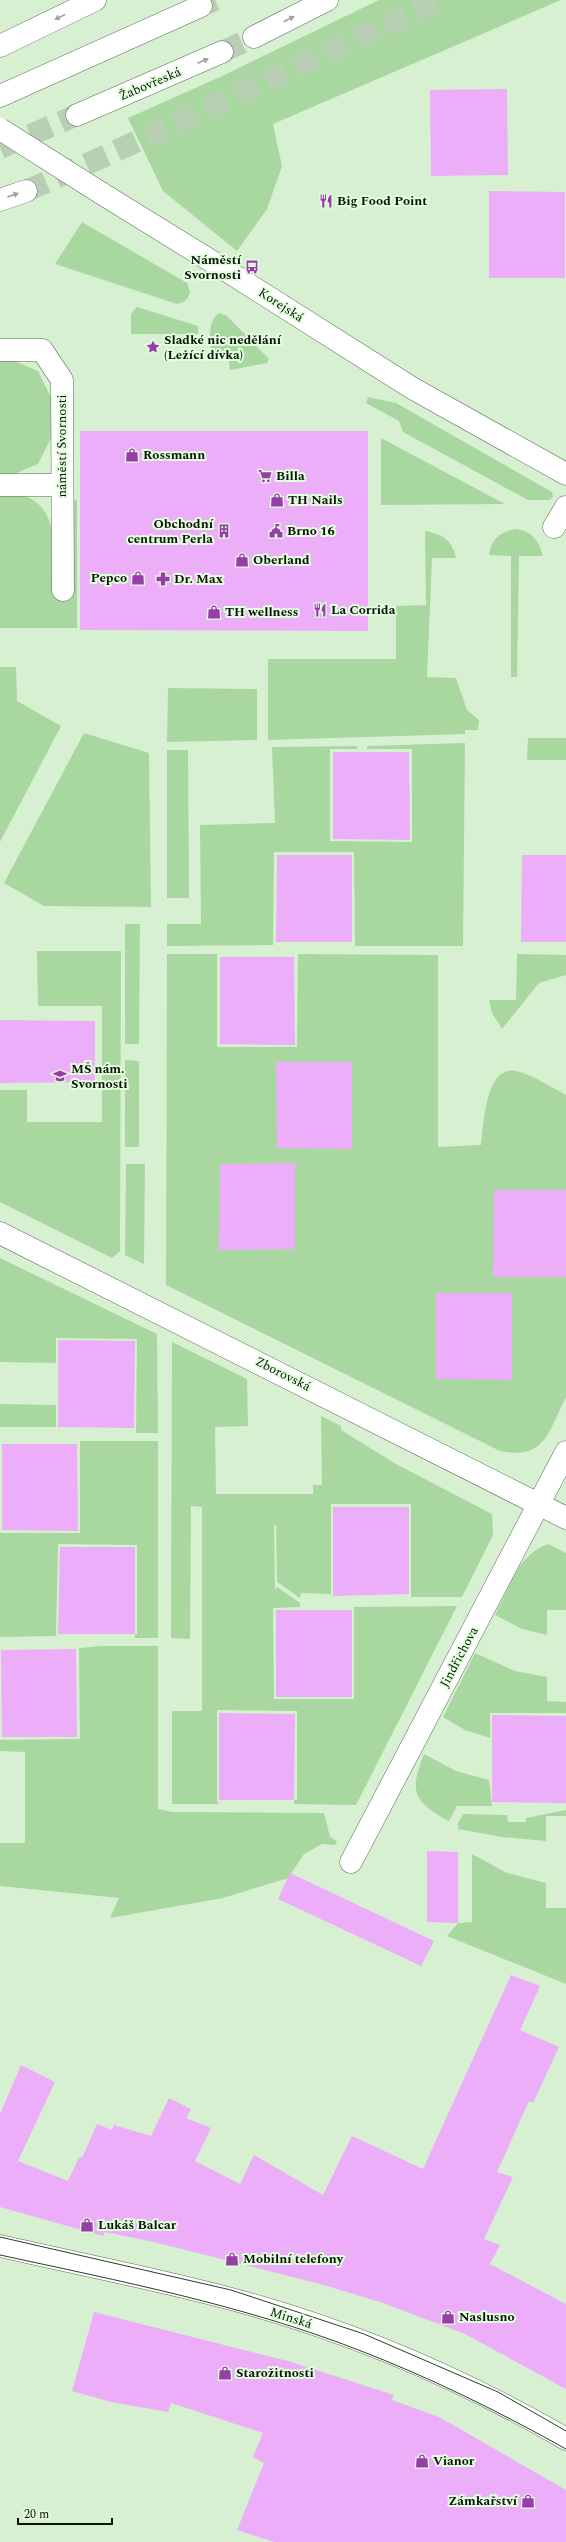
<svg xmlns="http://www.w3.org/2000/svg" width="566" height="2542" font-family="Spectral,serif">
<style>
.green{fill:#a8d8a0}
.building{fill:#edaef9}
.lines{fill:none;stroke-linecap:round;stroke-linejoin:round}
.highway-tunnel{stroke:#b8cfb4;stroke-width:22;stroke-dasharray:22 11;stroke-linecap:butt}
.minor-casing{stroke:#596f55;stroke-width:23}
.highway-casing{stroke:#596f55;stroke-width:23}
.minor{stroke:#fff;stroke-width:22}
.highway{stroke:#fff;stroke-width:22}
.tram{stroke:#2f3a2c;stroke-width:1}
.minor-bridge-casing{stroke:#596f55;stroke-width:23;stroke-linecap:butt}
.minor-bridge{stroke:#fff;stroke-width:22}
.oneway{fill:#9da09c}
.labels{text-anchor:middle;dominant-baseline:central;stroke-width:4;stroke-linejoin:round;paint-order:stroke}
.street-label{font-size:13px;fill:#0a1208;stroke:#e4fee0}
.poi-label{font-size:13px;font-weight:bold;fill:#0a1208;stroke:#e4fee0;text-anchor:start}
</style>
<rect width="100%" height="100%" fill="#d7f0d2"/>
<path class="green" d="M379,0h182l-288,124 9,42 -15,43 -30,42 -74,-60 -35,-73 92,-41z
M82,222l105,61 3,9c-2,8 -5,10 -13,12l-122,-40z
M137,307l61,19v8h-67v-20z
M219,313l7,2 43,44 -2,4 -37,7 -2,-14 -17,2c0,-14 -5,-37 8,-45z
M0,357h5l33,14 17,35v24l-17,34 -31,13h-7z
M368,397l28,6 156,89 1,5 -4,3h-21l-125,-68 -4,-11 -33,-18z
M381,438l124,66 -124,1z
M0,494c7,0 18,-1 25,2 40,15 27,70 30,103h16l1,-92 1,-6 4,-2v129h-77z
M515,529c17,2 24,11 28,27h-24l-2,121h-6v-121l-22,-1c2,-16 11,-23 26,-26z
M425,531c18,3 27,9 31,27h-24l-5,119 29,1 11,32 12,10 -1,10h-13v4l-197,6v-81h128v-53l30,-1z
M0,667h16l1,34 44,25 -61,116z
M168,688l89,1v51l-90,2z
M84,733l65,20 2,154 -107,-1 -40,-23z
M528,738h38v22h-39z
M465,743l-2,203h-108l-1,-94h-80l-1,93 -106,1v-22h34l-1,-99 75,-2 -3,-76 85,-1v3h-27v92l82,1v-93h-45v-3z
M167,750h21l1,148h-22z
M125,924h15l-1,120h-14z
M37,951h84l-1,300 -8,7 -112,-56v-112h27v32h75v-116h-64z
M167,954h50v93h80l1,-93 140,1v192l43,-2c3,-21 4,-80 35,-74 17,4 35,16 50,24v302c-18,35 -20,63 -66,54l-334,-166z
M517,954l49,1v20l-27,8 -37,46 -10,-16 -3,-13h27z
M125,1060l14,1v86h-14z
M126,1164h19l-1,100 -19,-9z
M0,1258l157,76 1,99h-22l1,-94 -81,-1v25l-56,-1z
M172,1342l75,37 1,47 -33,1 1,67h97v-9h9l-1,-69 20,10v4l55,34 96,50 1,21 -31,62h-51v-93h-80v90l-30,-1 -1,5 -23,-16 -1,-57h-2l1,66 2,-4 23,16v4l-27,1 1,91h80v-92l103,-1 -101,199 -62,-1v-4h3v-89l-80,-1v90l2,4h-47v-93h30v-204l-11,-1 -1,133 -19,-1z
M0,1404l56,1v22h-56z
M80,1441h78v197h-23v-4h2v-89l-79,-1 -2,92 -56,1v-104h80z
M548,1544l18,9v57h-19v25l-25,-6 -27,-14c14,-27 23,-61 53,-71z
M102,1646h56v163l14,3 152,1 6,24 7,4 -2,4 -13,-1 -18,10 -16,24 -65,20 -113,20 9,-20 -119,-12v-43h25v-91l-25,-1v-11l80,-1 -1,-91z
M475,1653l40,18 32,6v24l19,1v11h-76v25l-25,-8 -22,-13z
M424,1754l32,17 33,9 3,26h-35l-8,15c-36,-19 -40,-30 -25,-67z
M566,1810v6h-20v25l-44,-4 -44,-8 1,-3 -2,-1 6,-11 44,1 1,7h18v-4z
M472,1854l35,19 39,10v25h20v76l-119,-48 11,-13 14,-1z"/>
<path class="building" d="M507,89l1,86 -77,1 -1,-86z
M489,191l76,1v86h-76z
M80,431h288v200l-288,-1z
M333,752h76l1,88 -77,-1z
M277,855h75v87h-76z
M522,855h44v87h-45z
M220,957h74l1,88 -75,-1z
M0,1020l95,1v61l-95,1z
M276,1062h76v87l-75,-1z
M295,1163v86l-76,1 1,-86z
M494,1190h72v87h-73z
M436,1293h76v87l-76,-1z
M58,1340l77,1 -1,87 -76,-1z
M2,1444h75l1,87 -76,-1z
M333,1507h76v87l-76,2z
M60,1547h75v87h-77z
M276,1610h76v87h-76z
M76,1649l1,88h-75l-1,-87z
M219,1713l76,1 -1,86h-75z
M492,1715l74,1v87l-74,-1z
M427,1851l31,1v71l-31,-1z
M290,1873l144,68 -13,25 -143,-67z
M511,1975l29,11 -20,44 39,17 -26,56 -4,-2 -32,71 16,5 -29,62 16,6 -10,19 76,40v85l-101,-55 -82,-31 -59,-18 -170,-43 -49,-10 -2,4 -103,-29v-93l21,-49 34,17 -37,79 50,20 11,-24 3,1 15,-34 15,6 2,-5 37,11 18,-38 22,11 -5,9 25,10 -16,33 45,23 14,-29 69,40 29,-59 71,33z
M94,2312l194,49 106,34 -2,5 47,17 127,73v52h-292l-37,-12 27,-67 -11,-6 10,-24 -92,-30 -3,9 -57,-10 -39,-11z"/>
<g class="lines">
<path class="highway-tunnel" d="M201,6l14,-6
M222,52l32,-15
M0,148l77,-33
M26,191l88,-39 326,-152"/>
<g class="minor-casing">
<path id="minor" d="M101,193l123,76 188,119 154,86
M0,350h42l20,30 1,210
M0,485h61
M554,527l12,-20
M0,1233l566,285
M351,1862l215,-410
M0,2246c78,18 158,33 235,54 115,31 229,80 331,139"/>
</g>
<g class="highway-casing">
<path id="highway" d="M254,37l73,-37
M0,46l95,-46
M0,96l201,-90
M77,115l145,-63
M0,200l26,-9"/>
</g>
<use href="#minor" class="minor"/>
<use href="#highway" class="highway"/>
<path class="tram" d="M0,2237l231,53 133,44 134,58 68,39
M0,2255c120,26 242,50 356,94 73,28 142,62 210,100"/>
<g class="minor-bridge-casing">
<path id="minor-bridge" d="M0,129l101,64"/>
</g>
<use href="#minor-bridge" class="minor-bridge"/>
</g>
<defs><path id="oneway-solid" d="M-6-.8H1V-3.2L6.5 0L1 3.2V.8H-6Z"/></defs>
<g class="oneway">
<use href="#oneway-solid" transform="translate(60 17) rotate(154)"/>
<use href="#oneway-solid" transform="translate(289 19) rotate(-27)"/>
<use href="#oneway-solid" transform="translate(203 61) rotate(-23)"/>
<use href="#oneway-solid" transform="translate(13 195) rotate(-19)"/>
</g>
<defs>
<g id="restaurant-bare" transform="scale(1.08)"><path d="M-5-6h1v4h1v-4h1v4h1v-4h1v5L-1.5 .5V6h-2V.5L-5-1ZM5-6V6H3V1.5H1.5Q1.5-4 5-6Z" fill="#973da8" stroke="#e4fee0" stroke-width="2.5" paint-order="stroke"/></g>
<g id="bus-bare" transform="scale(1.08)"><path d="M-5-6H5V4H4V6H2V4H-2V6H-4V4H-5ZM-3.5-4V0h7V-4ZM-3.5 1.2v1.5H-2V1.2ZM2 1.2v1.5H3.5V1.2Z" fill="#973da8" stroke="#e4fee0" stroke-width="2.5" paint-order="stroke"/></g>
<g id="sight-bare" transform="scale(1.08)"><path d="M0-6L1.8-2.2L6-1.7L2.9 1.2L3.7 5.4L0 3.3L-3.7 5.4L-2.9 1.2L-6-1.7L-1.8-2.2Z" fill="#973da8" stroke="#e4fee0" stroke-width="2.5" paint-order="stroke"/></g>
<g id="shop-bare" transform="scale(1.08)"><path d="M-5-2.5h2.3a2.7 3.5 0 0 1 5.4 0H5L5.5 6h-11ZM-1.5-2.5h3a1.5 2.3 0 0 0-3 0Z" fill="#973da8" stroke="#e4fee0" stroke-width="2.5" paint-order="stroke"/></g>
<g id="supermarket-bare" transform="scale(1.08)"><path d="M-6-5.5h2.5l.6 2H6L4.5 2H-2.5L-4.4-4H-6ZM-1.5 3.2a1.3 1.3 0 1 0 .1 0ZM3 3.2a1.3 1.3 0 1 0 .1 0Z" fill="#973da8" stroke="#e4fee0" stroke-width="2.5" paint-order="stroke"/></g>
<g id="building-bare" transform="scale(1.08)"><path d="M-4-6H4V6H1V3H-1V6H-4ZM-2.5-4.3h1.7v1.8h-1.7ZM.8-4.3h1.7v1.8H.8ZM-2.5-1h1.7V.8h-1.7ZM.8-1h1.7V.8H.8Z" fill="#973da8" stroke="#e4fee0" stroke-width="2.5" paint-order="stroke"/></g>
<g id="civic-bare" transform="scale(1.08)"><path d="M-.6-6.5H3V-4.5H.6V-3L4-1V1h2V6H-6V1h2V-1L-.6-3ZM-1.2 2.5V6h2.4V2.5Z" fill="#973da8" stroke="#e4fee0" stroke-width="2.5" paint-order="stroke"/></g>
<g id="pharmacy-bare" transform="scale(1.08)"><path d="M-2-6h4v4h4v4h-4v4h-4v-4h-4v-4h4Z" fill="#973da8" stroke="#e4fee0" stroke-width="2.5" paint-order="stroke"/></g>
<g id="school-bare" transform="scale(1.08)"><path d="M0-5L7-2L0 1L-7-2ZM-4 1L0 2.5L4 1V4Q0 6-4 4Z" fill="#973da8" stroke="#e4fee0" stroke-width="2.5" paint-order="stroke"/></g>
</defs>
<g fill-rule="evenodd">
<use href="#restaurant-bare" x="326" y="201"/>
<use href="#bus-bare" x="252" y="267"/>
<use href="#sight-bare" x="153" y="347"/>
<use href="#shop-bare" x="132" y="455"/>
<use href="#supermarket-bare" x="265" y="476"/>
<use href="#shop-bare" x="277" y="500"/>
<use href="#building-bare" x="224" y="531"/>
<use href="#civic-bare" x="276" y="531"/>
<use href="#shop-bare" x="242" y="560"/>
<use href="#shop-bare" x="138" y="578"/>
<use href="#pharmacy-bare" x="163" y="579"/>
<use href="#restaurant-bare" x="320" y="610"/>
<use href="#shop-bare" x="214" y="612"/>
<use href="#school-bare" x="60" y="1076"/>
<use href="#shop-bare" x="87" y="2225"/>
<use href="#shop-bare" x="232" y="2259"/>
<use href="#shop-bare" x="448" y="2317"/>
<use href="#shop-bare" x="225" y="2373"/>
<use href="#shop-bare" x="422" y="2461"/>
<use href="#shop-bare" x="528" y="2501"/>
</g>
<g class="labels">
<g class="street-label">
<text transform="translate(150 84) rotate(-23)">Žabovřeská</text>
<text transform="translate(281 305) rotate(33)">Korejská</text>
<text transform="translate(62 446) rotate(-90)">náměstí Svornosti</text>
<text transform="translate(283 1374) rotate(27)">Zborovská</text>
<text transform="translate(459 1657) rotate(-62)">Jindřichova</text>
<text transform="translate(291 2318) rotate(18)">Minská</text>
</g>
<g class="poi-label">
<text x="337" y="201">Big Food Point</text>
<text x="241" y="260" text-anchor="end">Náměstí<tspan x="241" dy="15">Svornosti</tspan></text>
<text x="164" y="340">Sladké nic nedělání<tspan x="164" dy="15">(Ležící dívka)</tspan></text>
<text x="143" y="455">Rossmann</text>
<text x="276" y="476">Billa</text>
<text x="288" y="500">TH Nails</text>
<text x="213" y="524" text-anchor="end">Obchodní<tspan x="213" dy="15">centrum Perla</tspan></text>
<text x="287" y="531">Brno 16</text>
<text x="253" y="560">Oberland</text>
<text x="127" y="578" text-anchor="end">Pepco</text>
<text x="174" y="579">Dr. Max</text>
<text x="331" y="610">La Corrida</text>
<text x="225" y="612">TH wellness</text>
<text x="71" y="1069">MŠ nám.<tspan x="71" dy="15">Svornosti</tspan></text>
<text x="98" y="2225">Lukáš Balcar</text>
<text x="243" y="2259">Mobilní telefony</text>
<text x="459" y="2317">Naslusno</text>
<text x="236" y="2373">Starožitnosti</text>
<text x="433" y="2461">Vianor</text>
<text x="517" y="2501" text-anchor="end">Zámkařství</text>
</g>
</g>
<path d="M18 2518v6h94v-6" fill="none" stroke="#0a1208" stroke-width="2"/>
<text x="24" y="2518" font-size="12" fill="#0a1208" stroke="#e4fee0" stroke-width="3" paint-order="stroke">20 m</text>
</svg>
